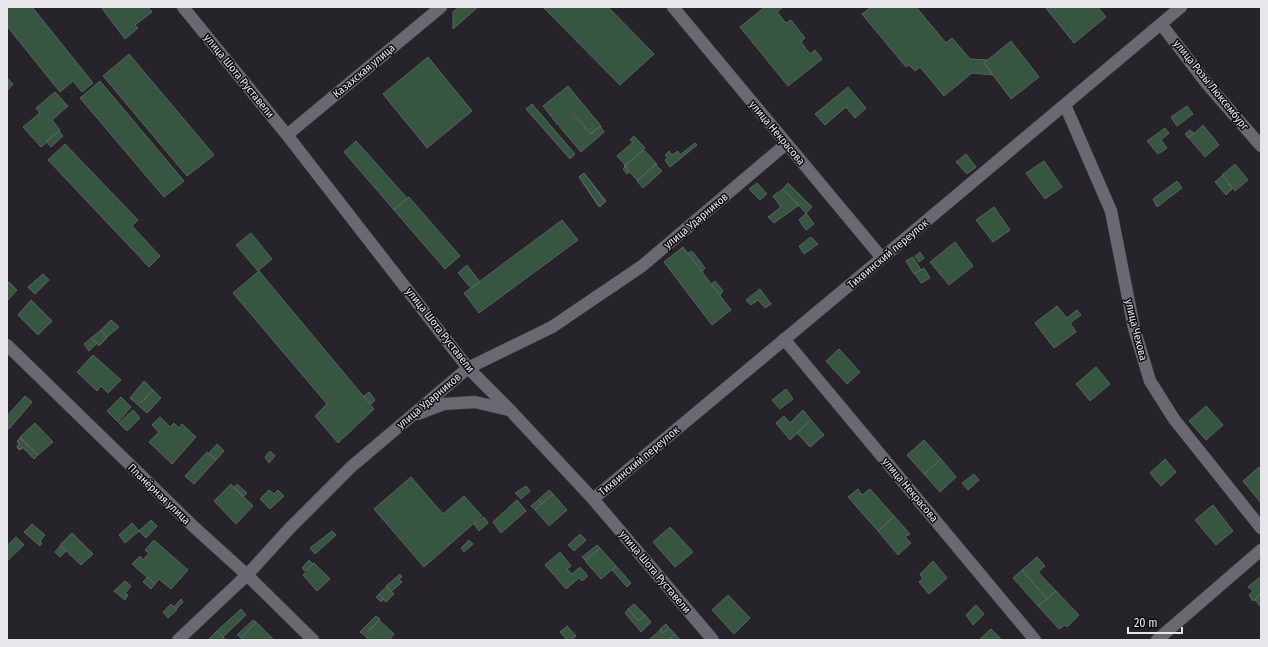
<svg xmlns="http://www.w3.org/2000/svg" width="1268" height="647" font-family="'Fira Sans Condensed',sans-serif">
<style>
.building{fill:#365642;stroke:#5b635d}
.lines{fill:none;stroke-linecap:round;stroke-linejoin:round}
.minor-casing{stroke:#434047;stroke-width:13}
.minor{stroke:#6b6871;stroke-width:12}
.labels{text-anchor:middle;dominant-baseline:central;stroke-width:3;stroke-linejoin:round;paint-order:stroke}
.street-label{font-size:11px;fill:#e8e6eb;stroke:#0e0d10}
</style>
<rect width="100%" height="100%" fill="#26232b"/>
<path class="building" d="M7,7h25l61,76 -11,9 -9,-11 -13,11 -53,-66z
M101,7h47l4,5 -17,13 3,3 -13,11z
M458,7h20l-25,22v-17z
M543,7h65l46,47 -34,31z
M765,7h16l1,1 -5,4 9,11 5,-3 14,18 -4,4 9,12 5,-4 7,9 -34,27 -48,-59z
M871,7h45l30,36 6,-5 18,21 18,1 -4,3 9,12 -21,-2 -28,23 -24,-29 -5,4 -6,-6 -3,2 -44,-53z
M1045,7h53l8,10 -32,26z
M1011,41l28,36 -28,22 -27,-36z
M129,54l85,101 -27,21 -84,-100z
M428,57l44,54 -45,37 -44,-54z
M7,78l6,6 -6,7z
M100,81l84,100 -20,16 -84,-99z
M568,86l33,40 -10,8 -18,-22 -15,13 -15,-19z
M848,87l18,21 -11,10 -9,-11 -21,18 -10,-11z
M55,92l13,14 -16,14 8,10 -19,17 -18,-20 17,-14 -4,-5z
M532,104l43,50 -5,5 -44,-50z
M1187,106l6,8 -16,12 -6,-9z
M573,114l17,20 10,-8 4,6 -23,20 -22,-26z
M1203,125l16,20 -14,12 -16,-19z
M1165,128l4,5 -8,7 6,8 -9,6 -11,-13z
M1190,130l4,3 -6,5 -3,-4z
M59,131l4,5 -12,11 -5,-6z
M634,136l11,12 -19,18 -9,-10 16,-14 -3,-2z
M356,141l51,57 -13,12 -50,-58z
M695,143l2,2 -27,22 -5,-7 3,-2 -3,-3 4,-4 3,4 6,-4 2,4z
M65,144l73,76 -6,6 28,30 -11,11 -101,-107z
M644,150l13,14 -20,16 -13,-14z
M966,154l10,13 -9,7 -11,-12z
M1044,161l18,26 -17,12 -19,-26z
M655,164l7,7 -19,17 -6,-7z
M1235,164l13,16 -13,11 -13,-16z
M626,166l3,6 -2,2 -4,-5z
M584,173l22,28 -7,6 -20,-30z
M584,173l21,29 -5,5 -21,-30z
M1223,175l9,14 -6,6 -11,-13z
M1177,181l5,7 -25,19 -4,-8z
M757,183l10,11 -7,6 -11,-11z
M788,183l24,24 -6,6 -23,-24z
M783,189l16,16 -25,18 -6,-6 13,-10 -8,-11z
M409,197l51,59 -15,13 -51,-59z
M994,207l16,23 -17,12 -17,-22z
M806,213l8,11 -8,6 -7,-10z
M562,220l16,20 -99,73 -15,-20z
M251,233l21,26 -14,12 -22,-26z
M811,237l7,7 -14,10 -5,-8z
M955,242l18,24 -24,19 -19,-23z
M683,247l48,63 -19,15 -48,-63z
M692,251l13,17 -3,4 -14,-19z
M920,252l4,6 -5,4 -4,-6z
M913,257l8,13 -7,4 -8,-13z
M467,265l13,17 -8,7 -14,-16z
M924,268l6,10 -9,5 -6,-9z
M259,271l115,138 -36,34 -23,-27 12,-12 -94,-111z
M43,274l6,6 -14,14 -7,-7z
M715,281l8,10 -3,4 -9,-11z
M9,282l8,8 -10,11v-17z
M760,289l11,15 -6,4 -7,-8 -7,5 -5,-5z
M31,300l21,21 -14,14 -20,-20z
M1057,306l10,12 10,-8 4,5 -11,8 6,9 -22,16 -19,-25z
M111,320l8,7 -12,10 -6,-7z
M101,330l6,8 -8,8 -8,-8z
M91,338l6,5 -8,8 -5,-7z
M839,349l21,23 -13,12 -21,-23z
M93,355l28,25 -13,13 -7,-7 -4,5 -20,-19z
M1096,367l14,17 -20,17 -14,-17z
M144,381l9,9 -15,15 -8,-7z
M786,389l7,10 -13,10 -8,-9z
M153,390l8,8 -14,15 -8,-7z
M369,392l6,8 -4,4 -7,-8z
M25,396l7,6 -23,27 -2,-1v-12z
M121,397l10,10 -13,15 -11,-11z
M1206,406l17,19 -17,15 -17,-19z
M133,410l7,8 -13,13 -8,-8z
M803,410l8,10 -21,20 -14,-17 8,-7 6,7z
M160,417l10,10 4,-4 5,5 3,-4 14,13 -24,27 -23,-22 10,-10 -7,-7z
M811,420l13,15 -14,12 -13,-14z
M35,423l18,19 -15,13 -18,-18z
M20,438l18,17 -4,4 -12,-12 -1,3 -4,-3 2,-3 -2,-3z
M20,438l18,17 -4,4 -12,-12 -3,3 -2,-3 3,-4 -3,-2z
M924,440l17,19 -17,15 -17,-19z
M217,444l7,7 -8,9 -7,-7z
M270,451l5,5 -6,7 -4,-6z
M207,452l9,8 -22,24 -9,-8z
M941,459l15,18 -16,15 -16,-18z
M1165,459l11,13 -15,14 -11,-13z
M1259,467l2,2v34l-18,-22z
M974,474l5,6 -11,10 -6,-7z
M411,477l32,37 21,-18 18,20 -58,51 -50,-58z
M231,484l22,22 -17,18 -22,-23z
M237,484l10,9 -4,4 -9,-9z
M526,486l4,5 -9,8 -6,-6z
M858,489l4,6 8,-6 24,27 -16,15 -30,-34z
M269,490l5,4 4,-4 6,6 -14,13 -10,-10z
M549,490l4,4 -12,9 -3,-3z
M553,494l14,16 -18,16 -14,-16z
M517,500l9,11 -25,22 -8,-11z
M538,500l4,3 -7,7 -4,-4z
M1213,505l20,26 -17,14 -21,-25z
M894,516l16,18 -5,3 6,6 -13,12 -20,-24z
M484,517l4,6 -9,8 -5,-7z
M151,520l6,6 -11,12 -7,-7z
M132,523l7,8 -14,12 -6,-8z
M32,524l13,11 -5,6 2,2 -2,3 -16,-14z
M670,527l23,25 -18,15 -22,-25z
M332,531l4,4 -21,19 -5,-6z
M72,533l21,21 -12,11 -21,-20z
M580,534l6,6 -12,11 -6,-6z
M16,537l8,8 -17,16v-15z
M154,540l34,30 -17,19 -12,-10 -4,5 -23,-20 8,-8 3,4 6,-7 -4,-3z
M469,540l4,4 -9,8 -3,-4z
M597,545l3,3 -15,12 -3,-3z
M60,546l6,5 -6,6 -5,-5z
M600,548l16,18 -15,13 -16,-18z
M560,552l11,14 -4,3 5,5 8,-7 8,9 -6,5 -3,-3 -13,11 -21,-24z
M1037,557l8,9 -7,6 18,19 -9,8 -25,-29z
M309,560l4,4 -8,7 -3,-3z
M933,561l14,17 -18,16 -10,-12 4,-3 -3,-5z
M314,563l16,16 -13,12 -14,-16z
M616,566l15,17 -4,4 -15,-17z
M1022,570l25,29 -9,7 -25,-28z
M400,574l2,3 -3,2 3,3 -11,10 -5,-6z
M1261,576v18l-8,7 -4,-6 4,-4 -5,-4z
M147,577l8,7 -4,5 -8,-7z
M125,581l6,5 -6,7 3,2 -3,5 -11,-9z
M386,587l8,7 -8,8 -7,-8z
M1056,591l23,24 -12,12 -2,-2 -6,4 -21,-23z
M1261,593v14l-6,-7z
M379,594l5,5 -3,3 -5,-5z
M728,595l22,23 -16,16 -22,-24z
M181,599l2,3 -7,7 -2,-2z
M171,604l6,6 -9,8 -5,-6z
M634,604l11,11 -6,6 -11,-12z
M976,605l8,9 -11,11 -7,-10z
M241,609l5,6 -23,22 -6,-6z
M628,609l11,12 6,-6 6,7 -10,10 -16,-19z
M376,616l4,3 -16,16 -4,-3z
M253,620l3,2 -15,16 -4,-3z
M379,620l15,14 -5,6h-20l-4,-4z
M256,622l18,18h-31l-2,-2z
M666,624l3,4 -6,5 -3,-4z
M567,626l9,10 -4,4h-5l-7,-8z
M669,628l6,6 -7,6h-17l-1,-1 10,-9 3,3z
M991,629l11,11h-23z
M217,631l9,9h-16l-1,-1z
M675,634l5,6h-12z"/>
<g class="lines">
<g class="minor-casing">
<path id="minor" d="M183,7l104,128 181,233 42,42 83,89 120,141
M673,7l209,251
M1161,24l47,61 53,61
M1065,105l46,106 23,117 16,53 24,38 87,109
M287,135l154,-128
M784,339l251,301
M7,345l187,182 53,48 66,65
M418,414l26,-10 31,-2 34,8
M593,499l289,-241 299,-251
M178,640l69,-65 42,-46 62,-62 117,-99 84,-41 90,-61 144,-122
M1157,640l104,-90"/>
</g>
<use href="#minor" class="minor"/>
</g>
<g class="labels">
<g class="street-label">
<text transform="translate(364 71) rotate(-40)">Казахская улица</text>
<text transform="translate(239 76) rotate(51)">улица Шота Руставели</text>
<text transform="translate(1211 85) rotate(51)">улица Розы Люксембург</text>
<text transform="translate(777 133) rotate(50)">улица Некрасова</text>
<text transform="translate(696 221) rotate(-40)">улица Ударников</text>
<text transform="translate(888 254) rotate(-40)">Тихвинский переулок</text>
<text transform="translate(440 330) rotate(52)">улица Шота Руставели</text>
<text transform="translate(1136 330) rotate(76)">улица Чехова</text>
<text transform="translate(429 401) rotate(-40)">улица Ударников</text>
<text transform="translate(639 461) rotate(-40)">Тихвинский переулок</text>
<text transform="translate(910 490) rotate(50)">улица Некрасова</text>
<text transform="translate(159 494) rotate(44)">Планёрная улица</text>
<text transform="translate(655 572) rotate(50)">улица Шота Руставели</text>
</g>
</g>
<rect width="1268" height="647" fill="none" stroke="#e8e6eb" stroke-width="16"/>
<path d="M1128 627v6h54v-6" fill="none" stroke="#e8e6eb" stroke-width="2"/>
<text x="1134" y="627" font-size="12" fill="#e8e6eb" stroke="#0e0d10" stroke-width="3" paint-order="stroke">20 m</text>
</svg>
